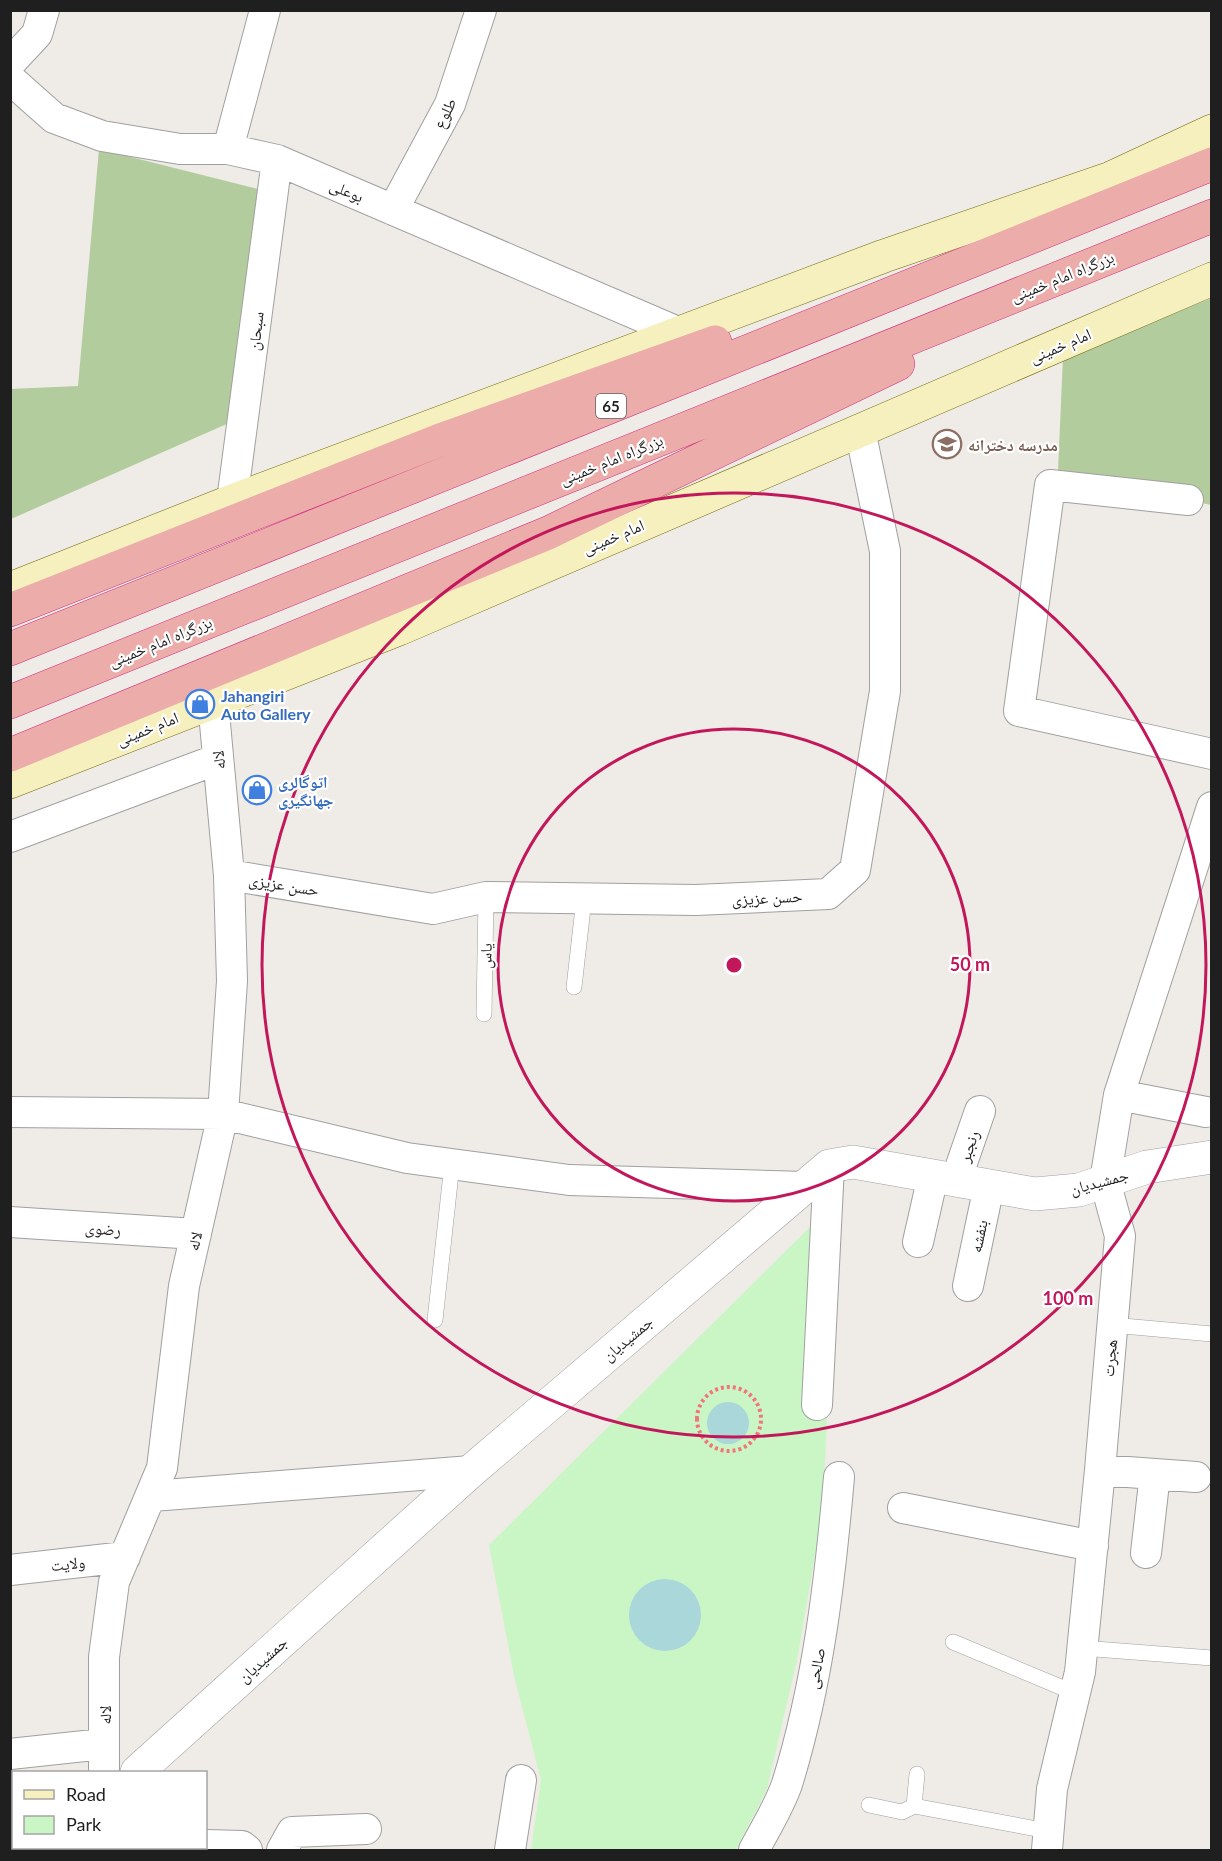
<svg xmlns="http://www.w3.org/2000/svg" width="1222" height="1861" font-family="Lato,'Noto Naskh Arabic',sans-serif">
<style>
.forest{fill:#b3cc9e}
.park{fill:#caf6c6}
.water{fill:#a9d7da}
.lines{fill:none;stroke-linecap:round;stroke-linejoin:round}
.service-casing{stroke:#a0a0a0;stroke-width:16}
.minor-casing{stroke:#a0a0a0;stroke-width:32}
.tertiary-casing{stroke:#a0a0a0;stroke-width:34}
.secondary-casing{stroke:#716b0c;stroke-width:34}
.trunk-casing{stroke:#d03081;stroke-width:34}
.path{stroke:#f1757d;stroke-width:4;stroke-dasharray:3 3;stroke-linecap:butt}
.service{stroke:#fff;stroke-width:15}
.minor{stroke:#fff;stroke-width:30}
.tertiary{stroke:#fff;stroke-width:33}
.secondary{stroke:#f6efbe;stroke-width:33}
.trunk{stroke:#ecaca9;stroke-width:33}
.ring{fill:none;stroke:#c2185b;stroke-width:3}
.labels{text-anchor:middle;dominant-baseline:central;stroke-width:4.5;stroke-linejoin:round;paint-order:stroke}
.shield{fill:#fff;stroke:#626262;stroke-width:1.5}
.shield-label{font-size:15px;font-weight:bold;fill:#1f1f1f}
.street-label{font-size:16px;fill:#1f1f1f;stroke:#fff}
.education-label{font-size:16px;font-weight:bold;fill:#785e54;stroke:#fff;text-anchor:start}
.shop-label{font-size:16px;font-weight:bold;fill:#366cbe;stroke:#fff;text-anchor:start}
.centre{fill:#c2185b;stroke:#fff;stroke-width:3}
.ring-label{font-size:18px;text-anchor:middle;font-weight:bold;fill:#c2185b;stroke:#fff;stroke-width:4.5;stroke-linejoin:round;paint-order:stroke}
</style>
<rect width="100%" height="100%" fill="#efebe6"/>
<path class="forest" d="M99,149l159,40 -29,234 -218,96 -1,-130 68,-3z
M1209,299h2v206l-153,-34 5,-114z"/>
<path class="park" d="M810,1227l17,196 -5,92 -25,145 -30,129 -31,61h-205l10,-70 -27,-104 -25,-131z"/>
<path class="water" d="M707 1423a21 21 0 1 1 42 0a21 21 0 1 1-42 0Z
M629 1615a36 36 0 1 1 72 0a36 36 0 1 1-72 0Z"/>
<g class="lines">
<g class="service-casing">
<path id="service" d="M574,987l10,-88
M484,1014l2,-117
M435,1320l17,-156
M1112,1325l100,9
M953,1642l122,51
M1082,1648l130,10
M869,1805l33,7 12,-6 3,-32
M914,1806l134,25"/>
</g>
<g class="minor-casing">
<path id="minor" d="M10,63l27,-29 7,-24
M10,79l44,39 48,18 78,13h48l49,11 403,173
M228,149l37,-139
M393,210l57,-106 31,-94
M1188,500l-138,-15 -31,226 193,43
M232,501l45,-341
M10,837l208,-78
M229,875l204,34 53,-12 210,3 132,-6 27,-24 30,-179v-140l-25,-121
M1119,1095l87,17
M10,1112l213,2 184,44 162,22 236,7
M956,1180l24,-69
M10,1222l186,12
M918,1242l15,-66
M968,1286l21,-100
M817,1405l12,-239
M1100,1470l96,7
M152,1496l319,-25
M903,1508l190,38
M1146,1553l9,-79
M10,1570l115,-13
M10,1754l93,-10
M104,1772v-115l10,-75 48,-114 22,-182 39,-172 9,-133 -3,-106 -16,-173
M206,1845l36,1 5,4
M282,1850l10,-18 74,-3
M510,1850l11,-70
M754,1850c11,-21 25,-43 33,-66 31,-100 43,-203 52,-307
M1047,1850l5,-61 28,-117 20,-202 20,-234 -15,-55 14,-86 93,-288"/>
</g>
<g class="tertiary-casing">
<path id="tertiary" d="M137,1772l334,-301 358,-305 24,-4 182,32 44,-4 68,-23 65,-10
M48,1850l2,-2
M120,1850l1,-2"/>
</g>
<g class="secondary-casing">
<path id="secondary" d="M10,589l222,-88 652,-245 227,-78 101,-47
M10,782l389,-153 813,-350"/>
</g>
<g class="trunk-casing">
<path id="trunk" d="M10,610l430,-170 275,-98
M10,649l1202,-485
M10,702l1202,-486
M10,755l538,-222 350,-169"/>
</g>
<path class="path" d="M697 1419a32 32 0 1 1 64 0a32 32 0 1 1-64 0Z"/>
<use href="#service" class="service"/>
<use href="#minor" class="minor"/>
<use href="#tertiary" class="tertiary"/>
<use href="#secondary" class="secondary"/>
<use href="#trunk" class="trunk"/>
</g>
<g class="ring">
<circle cx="734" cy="965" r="236"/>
<circle cx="734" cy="965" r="472"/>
</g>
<defs>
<g id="school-ring" transform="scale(1.5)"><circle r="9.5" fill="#fff" stroke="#8d6e63" stroke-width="1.5"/><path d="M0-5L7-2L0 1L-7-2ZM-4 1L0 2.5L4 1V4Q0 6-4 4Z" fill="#8d6e63"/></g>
<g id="shop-ring" transform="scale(1.5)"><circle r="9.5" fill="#fff" stroke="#3f7fe0" stroke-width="1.5"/><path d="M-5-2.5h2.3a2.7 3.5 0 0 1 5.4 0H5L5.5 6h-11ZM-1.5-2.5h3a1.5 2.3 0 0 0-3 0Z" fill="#3f7fe0"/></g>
</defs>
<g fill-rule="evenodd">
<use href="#school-ring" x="947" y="444"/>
<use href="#shop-ring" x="200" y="704"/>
<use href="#shop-ring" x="257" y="790"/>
</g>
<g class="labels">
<rect class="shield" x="596" y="394" width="30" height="24" rx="4.5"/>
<g class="shield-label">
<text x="611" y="406">65</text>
</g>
<g class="street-label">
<text transform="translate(444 113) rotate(-64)">طلوع</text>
<text transform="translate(347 190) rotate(23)">بوعلی</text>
<text transform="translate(1062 276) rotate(-22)">بزرگراه امام خمینی</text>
<text transform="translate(255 331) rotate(-83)">سبحان</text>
<text transform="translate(1060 345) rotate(-23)">امام خمینی</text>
<text transform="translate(611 459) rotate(-22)">بزرگراه امام خمینی</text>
<text transform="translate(613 536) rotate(-23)">امام خمینی</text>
<text transform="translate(160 641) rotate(-22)">بزرگراه امام خمینی</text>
<text transform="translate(147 728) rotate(-22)">امام خمینی</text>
<text transform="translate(218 760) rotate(-96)">لاله</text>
<text transform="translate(284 884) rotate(9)">حسن عزیزی</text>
<text transform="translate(767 897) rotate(-3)">حسن عزیزی</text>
<text transform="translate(485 956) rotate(-89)">یاس</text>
<text transform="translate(968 1146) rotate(-71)">رنجبر</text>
<text transform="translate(1099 1181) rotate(-15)">جمشیدیان</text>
<text transform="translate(103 1228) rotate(4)">رضوی</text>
<text transform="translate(978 1236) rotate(-78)">بنفشه</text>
<text transform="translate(194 1241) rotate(-77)">لاله</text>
<text transform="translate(627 1338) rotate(-40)">جمشیدیان</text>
<text transform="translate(1109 1358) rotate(-85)">هجرت</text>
<text transform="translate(68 1563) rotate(-6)">ولایت</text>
<text transform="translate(262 1659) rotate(-42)">جمشیدیان</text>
<text transform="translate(815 1668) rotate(-79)">صالحی</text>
<text transform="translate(104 1715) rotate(-90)">لاله</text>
</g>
<g class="education-label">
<text x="968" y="444">مدرسه دخترانه</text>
</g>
<g class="shop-label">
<text x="221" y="695">Jahangiri<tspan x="221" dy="18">Auto Gallery</tspan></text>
<text x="278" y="781">اتوگالری<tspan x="278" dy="18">جهانگیری</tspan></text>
</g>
</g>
<circle cx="734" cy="965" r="9" class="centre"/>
<g class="ring-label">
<text x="970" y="971">50 m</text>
<text x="1068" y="1305">100 m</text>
</g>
<rect width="1222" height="1861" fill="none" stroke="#1f1f1f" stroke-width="24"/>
<rect x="12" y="1771" width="195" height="78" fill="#ffffff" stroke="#a5a5a5" stroke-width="1.5"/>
<rect x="24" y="1790" width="30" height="9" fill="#f6efbe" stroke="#a5a5a5" stroke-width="1.5"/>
<text x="66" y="1801" font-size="18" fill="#1f1f1f">Road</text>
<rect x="24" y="1816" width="30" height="18" fill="#caf6c6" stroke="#a5a5a5" stroke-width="1.5"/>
<text x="66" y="1831" font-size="18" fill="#1f1f1f">Park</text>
</svg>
